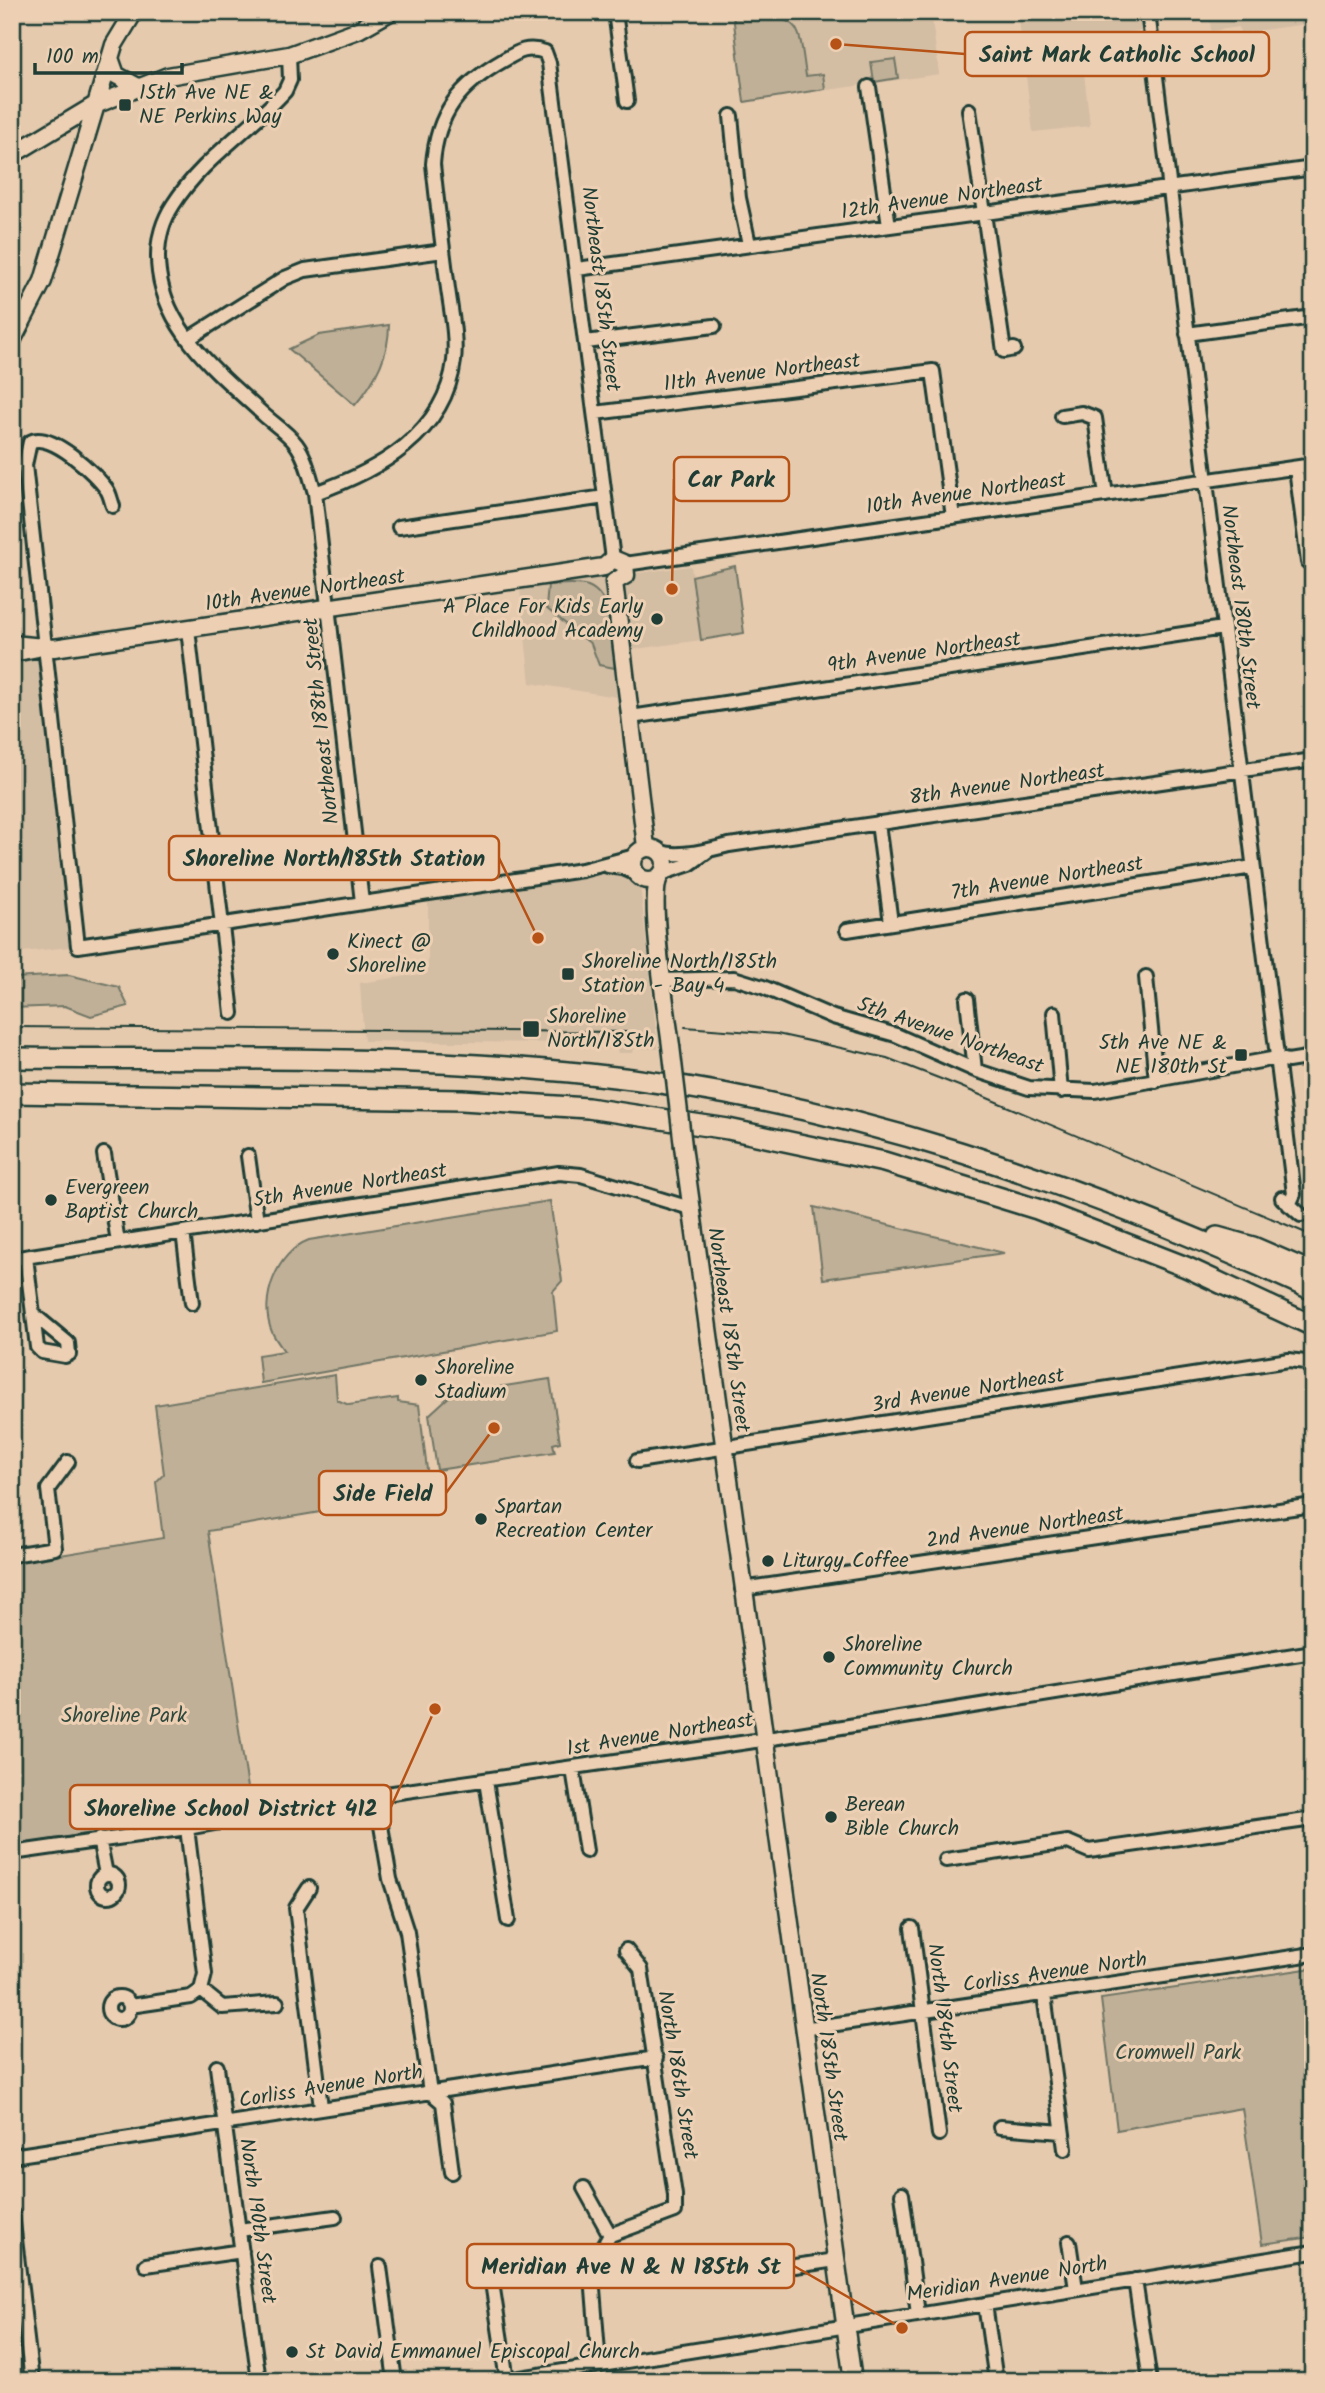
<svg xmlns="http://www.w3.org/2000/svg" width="1325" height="2393" font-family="Kalam,sans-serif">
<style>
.built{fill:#d3bda3}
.green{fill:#c0b097;stroke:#707666;stroke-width:2}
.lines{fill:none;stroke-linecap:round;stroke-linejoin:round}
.minor-casing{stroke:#1f3d34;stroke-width:18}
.major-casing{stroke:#1f3d34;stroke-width:21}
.highway-casing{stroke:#1f3d34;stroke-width:24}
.minor{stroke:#edd0b3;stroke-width:12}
.major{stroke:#edd0b3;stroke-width:16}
.highway{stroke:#edd0b3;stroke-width:19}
.tram{stroke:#1f3d34;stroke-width:2}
.major-bridge-casing{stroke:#1f3d34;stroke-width:21;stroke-linecap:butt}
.major-bridge{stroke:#edd0b3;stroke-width:16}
.poi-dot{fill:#1f3d34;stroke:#edd0b3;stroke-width:2.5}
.labels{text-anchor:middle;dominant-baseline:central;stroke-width:6;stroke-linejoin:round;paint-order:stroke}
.poi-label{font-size:21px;fill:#1f3d34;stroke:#edd0b3;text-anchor:start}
.street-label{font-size:21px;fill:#1f3d34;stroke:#edd0b3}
.park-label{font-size:21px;fill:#2f483e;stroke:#edd0b3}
.leader{fill:none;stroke:#b65216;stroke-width:2.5}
.callout-dot{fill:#b65216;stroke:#edd0b3;stroke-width:2.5}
.callout{fill:#edd0b3;stroke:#b65216;stroke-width:2.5}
.callout-label{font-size:23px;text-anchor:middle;font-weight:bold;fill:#1f3d34}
</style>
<rect width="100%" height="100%" fill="#e5caae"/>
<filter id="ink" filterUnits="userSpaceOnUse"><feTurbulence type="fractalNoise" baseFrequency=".0143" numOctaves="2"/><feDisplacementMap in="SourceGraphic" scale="14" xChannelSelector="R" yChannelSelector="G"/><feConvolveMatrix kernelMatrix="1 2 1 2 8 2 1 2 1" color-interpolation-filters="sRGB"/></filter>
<g filter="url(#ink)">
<path class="built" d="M732,12h199l8,62 -195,28z
M1018,12h121l2,19 -61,8 10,87 -57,6z
M1209,12h104v11l-73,10 -1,-6 -28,4z
M691,566l10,74 -87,12 3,45 -87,-14 -10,-94z
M38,656l32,291 -58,6v-294z
M621,870l15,7 4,8 18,164 -24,-1 -1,5h-15l-1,-4 -33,-1v-5l-220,-2 -4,-58 68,-10v-71z"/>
<path class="green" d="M744,14c58,6 54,5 62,62l17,-2 2,15 -81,13 -11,-87z
M895,59l3,19 -24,4 -3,-20z
M389,325c0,31 -14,57 -34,80l-66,-56 30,-14z
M735,566l9,67 -43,7 -9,-64z
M548,585c11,0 29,-3 40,1 26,10 25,58 27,82l-16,-3 -8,-21 -45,-36z
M69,975l50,12 9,19 -37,10 -26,-10 -53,2v-30z
M550,1201l12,80 -9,10 4,40 -296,52 -3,-28 26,-4c-4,-6 -9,-12 -12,-19 -14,-32 5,-80 37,-92z
M814,1207l190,46 -181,26z
M335,1375l2,25 12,5 49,-7v4l21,3 9,73 -13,18 -207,35 43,276 -239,39v-283l151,-25 -7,-56 8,-8 -9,-69z
M550,1379l10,63 -7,2 2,8 -118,18 -8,-55 23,-21z
M1313,1968v269l-51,7 -20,-136 -125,22 -16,-131z"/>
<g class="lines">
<g class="minor-casing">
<path id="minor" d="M615,12l12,89
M1148,12l146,1182 -5,11
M289,55l1,25 -5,11c-36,40 -83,68 -112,114 -13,20 -17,44 -14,67 8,62 62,103 105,143 10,9 24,18 32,29 10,13 14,33 19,49l47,409
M869,87l20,139
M969,110l35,241 10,-2
M731,116l8,82 10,46
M577,269l736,-101
M1187,334l126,-17
M188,339l97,-61 20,-8 138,-19
M586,342l128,-16
M595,413l338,-42 20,146
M1062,416l20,-3 13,5 11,77
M1296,468l12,94
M315,493c63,-22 130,-59 139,-132 3,-26 -4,-54 -7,-80 -5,-39 -10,-78 -14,-117 4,-52 27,-79 71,-104 15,-9 24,-14 41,-8l4,11 64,496
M113,506c-2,-5 -3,-12 -6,-16 -11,-16 -57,-60 -77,-48l-5,23 53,481 504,-76 53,-14
M399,527l206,-30
M625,564l688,-99
M188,629l44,384
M12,655l25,-5
M631,717l592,-89
M878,823l13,100
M661,852c18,6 49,-2 68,-7l584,-85
M608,866l15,2 14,6
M663,873l27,-9 18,-13
M847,930l406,-63
M1146,977l10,104
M663,980l71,-2 29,9 70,30 63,18 79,35 54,18 66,3 182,-33 11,3 25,-4
M967,999l8,71
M1054,1013l7,78
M104,1154l14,88
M248,1156l9,65
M1282,1198l19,17
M183,1232l9,71
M26,1257l11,90 5,5 23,4 4,-2 -1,-11 -35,-29
M12,1259l547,-86 22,2 109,33
M637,1461l652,-101 16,2 8,9
M12,1555l43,-7 -7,-59 20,-27
M742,1589l571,-84
M573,1769l13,82
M486,1781l22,139
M376,1796l14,83 17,53 23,160 13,11 9,69
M187,1828l18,146 -4,16 21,17 55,-4
M99,1839l7,35
M12,1853l175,-25 143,-26 418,-60 565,-90
M946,1860l122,-18 21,9 224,-32
M97 1885a11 11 0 1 1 22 0a11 11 0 1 1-22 0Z
M309,1888l-13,20 25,199
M912,1928l27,206
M1044,1995l21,154
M108 2008a11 11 0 1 1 22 0a11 11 0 1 1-22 0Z
M130,2006l61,-9 10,-7
M803,2029l510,-75
M217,2067l42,314
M1000,2127l62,5
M12,2156l644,-98
M584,2188l26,47
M902,2194l16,120
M12,2214l20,167
M239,2230l96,-13
M610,2235l65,-24v-16l-34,-226 -15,-19
M1069,2242l7,47
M146,2265l96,-14
M795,2266l41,-6
M380,2267l15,114
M491,2276l16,104
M1135,2280l15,101
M985,2304l11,77
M599,2365l-7,-89 4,-17 14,-24
M501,2381l812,-129"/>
</g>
<g class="major-casing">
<path id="major" d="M110,58l6,17 22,12
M12,155l83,-50 73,-29 121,-21 69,-25 32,-18
M12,341l31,-60 71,-236 20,-33
M604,567l9,-8 12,5 1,11 -12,7
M614,582l32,265
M12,644l42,4 550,-81
M633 864a16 16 0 1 1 32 0a16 16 0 1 1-32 0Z
M659,877c-11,23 8,137 12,169
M683,1146l170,1235"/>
</g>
<g class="highway-casing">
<path id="highway" d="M12,1058c192,2 386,-4 577,16 254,26 493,110 724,216
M12,1093l450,7 126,8 140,21 156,33 153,47 149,58 127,59
M1217,1237l36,10 60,26"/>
</g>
<use href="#minor" class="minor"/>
<use href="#major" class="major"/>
<use href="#highway" class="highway"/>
<path class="tram" d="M12,1027l614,5
M685,1027l92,7 110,24 72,28 354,150"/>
<g class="major-bridge-casing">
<path id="major-bridge" d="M671,1046l12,100"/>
</g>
<use href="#major-bridge" class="major-bridge"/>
</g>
</g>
<g class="poi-dot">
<rect x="118" y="98" width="14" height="14" rx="3.5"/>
<circle cx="657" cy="619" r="7"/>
<circle cx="333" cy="954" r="7"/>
<rect x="561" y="967" width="14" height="14" rx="3.5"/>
<rect x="522" y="1020" width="18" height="18" rx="3.5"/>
<rect x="1234" y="1048" width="14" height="14" rx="3.5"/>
<circle cx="51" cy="1200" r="7"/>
<circle cx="421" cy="1380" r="7"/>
<circle cx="481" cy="1519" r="7"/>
<circle cx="768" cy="1561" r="7"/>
<circle cx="829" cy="1657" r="7"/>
<circle cx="831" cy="1817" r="7"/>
<circle cx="292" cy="2352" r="7"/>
</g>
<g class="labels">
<g class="poi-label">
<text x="139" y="93">15th Ave NE &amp;<tspan x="139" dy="24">NE Perkins Way</tspan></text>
<text x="643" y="607" text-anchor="end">A Place For Kids Early<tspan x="643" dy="24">Childhood Academy</tspan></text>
<text x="347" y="942">Kinect @<tspan x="347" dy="24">Shoreline</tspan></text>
<text x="582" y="962">Shoreline North/185th<tspan x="582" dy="24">Station - Bay 4</tspan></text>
<text x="547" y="1017">Shoreline<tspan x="547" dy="24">North/185th</tspan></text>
<text x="1227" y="1043" text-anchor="end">5th Ave NE &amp;<tspan x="1227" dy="24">NE 180th St</tspan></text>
<text x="65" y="1188">Evergreen<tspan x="65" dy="24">Baptist Church</tspan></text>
<text x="435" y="1368">Shoreline<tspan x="435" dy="24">Stadium</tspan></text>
<text x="495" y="1507">Spartan<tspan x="495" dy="24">Recreation Center</tspan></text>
<text x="782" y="1561">Liturgy Coffee</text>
<text x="843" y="1645">Shoreline<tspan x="843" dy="24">Community Church</tspan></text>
<text x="845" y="1805">Berean<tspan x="845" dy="24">Bible Church</tspan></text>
<text x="306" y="2352">St David Emmanuel Episcopal Church</text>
</g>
<g class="street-label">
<text transform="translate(942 199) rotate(-8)">12th Avenue Northeast</text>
<text transform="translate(600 289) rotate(83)">Northeast 185th Street</text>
<text transform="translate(762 373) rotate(-7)">11th Avenue Northeast</text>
<text transform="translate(966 494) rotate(-8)">10th Avenue Northeast</text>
<text transform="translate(305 591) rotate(-8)">10th Avenue Northeast</text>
<text transform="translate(1240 607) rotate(83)">Northeast 180th Street</text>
<text transform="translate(924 653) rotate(-8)">9th Avenue Northeast</text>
<text transform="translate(322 721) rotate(-96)">Northeast 188th Street</text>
<text transform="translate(1007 785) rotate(-8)">8th Avenue Northeast</text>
<text transform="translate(1047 879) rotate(-9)">7th Avenue Northeast</text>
<text transform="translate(950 1036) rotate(19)">5th Avenue Northeast</text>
<text transform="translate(350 1186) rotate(-9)">5th Avenue Northeast</text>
<text transform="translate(728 1330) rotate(82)">Northeast 185th Street</text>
<text transform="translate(968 1391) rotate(-9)">3rd Avenue Northeast</text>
<text transform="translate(1025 1528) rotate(-8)">2nd Avenue Northeast</text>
<text transform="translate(660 1735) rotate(-9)">1st Avenue Northeast</text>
<text transform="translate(1055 1973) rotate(-8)">Corliss Avenue North</text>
<text transform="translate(944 2028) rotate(83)">North 184th Street</text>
<text transform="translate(828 2057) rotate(82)">North 185th Street</text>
<text transform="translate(677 2075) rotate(81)">North 186th Street</text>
<text transform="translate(331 2087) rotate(-9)">Corliss Avenue North</text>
<text transform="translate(257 2221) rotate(82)">North 190th Street</text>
<text transform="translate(1007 2280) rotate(-9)">Meridian Avenue North</text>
</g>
<g class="park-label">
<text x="124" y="1716">Shoreline Park</text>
<text x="1178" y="2053">Cromwell Park</text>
</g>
</g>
<path class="leader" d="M836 44L965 54M672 589L674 479M538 938L499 858M494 1428L446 1493M435 1709L391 1807M902 2328L794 2266"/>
<g class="callout-dot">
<circle cx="836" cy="44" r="7"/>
<circle cx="672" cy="589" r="7"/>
<circle cx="538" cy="938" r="7"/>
<circle cx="494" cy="1428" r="7"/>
<circle cx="435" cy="1709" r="7"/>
<circle cx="902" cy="2328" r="7"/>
</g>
<g class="callout">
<rect x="965" y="32" width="304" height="44" rx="7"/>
<rect x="674" y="457" width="115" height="44" rx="7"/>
<rect x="169" y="836" width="330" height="44" rx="7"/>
<rect x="319" y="1471" width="127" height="44" rx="7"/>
<rect x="70" y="1785" width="321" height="44" rx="7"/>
<rect x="467" y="2244" width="327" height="44" rx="7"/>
</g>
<g class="callout-label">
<text x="1117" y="62">Saint Mark Catholic School</text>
<text x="731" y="487">Car Park</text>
<text x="334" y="866">Shoreline North/185th Station</text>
<text x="383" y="1501">Side Field</text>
<text x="231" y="1816">Shoreline School District 412</text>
<text x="631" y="2274">Meridian Ave N &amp; N 185th St</text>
</g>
<rect width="1325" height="2393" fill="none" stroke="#edd0b3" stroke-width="42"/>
<rect x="21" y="21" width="1283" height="2351" fill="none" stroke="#1f3d34" stroke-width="2.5" filter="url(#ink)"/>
<path d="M35 63v10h147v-10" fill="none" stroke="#1f3d34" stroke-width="3.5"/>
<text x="46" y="63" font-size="21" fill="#1f3d34" stroke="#edd0b3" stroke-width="5" paint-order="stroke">100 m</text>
</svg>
